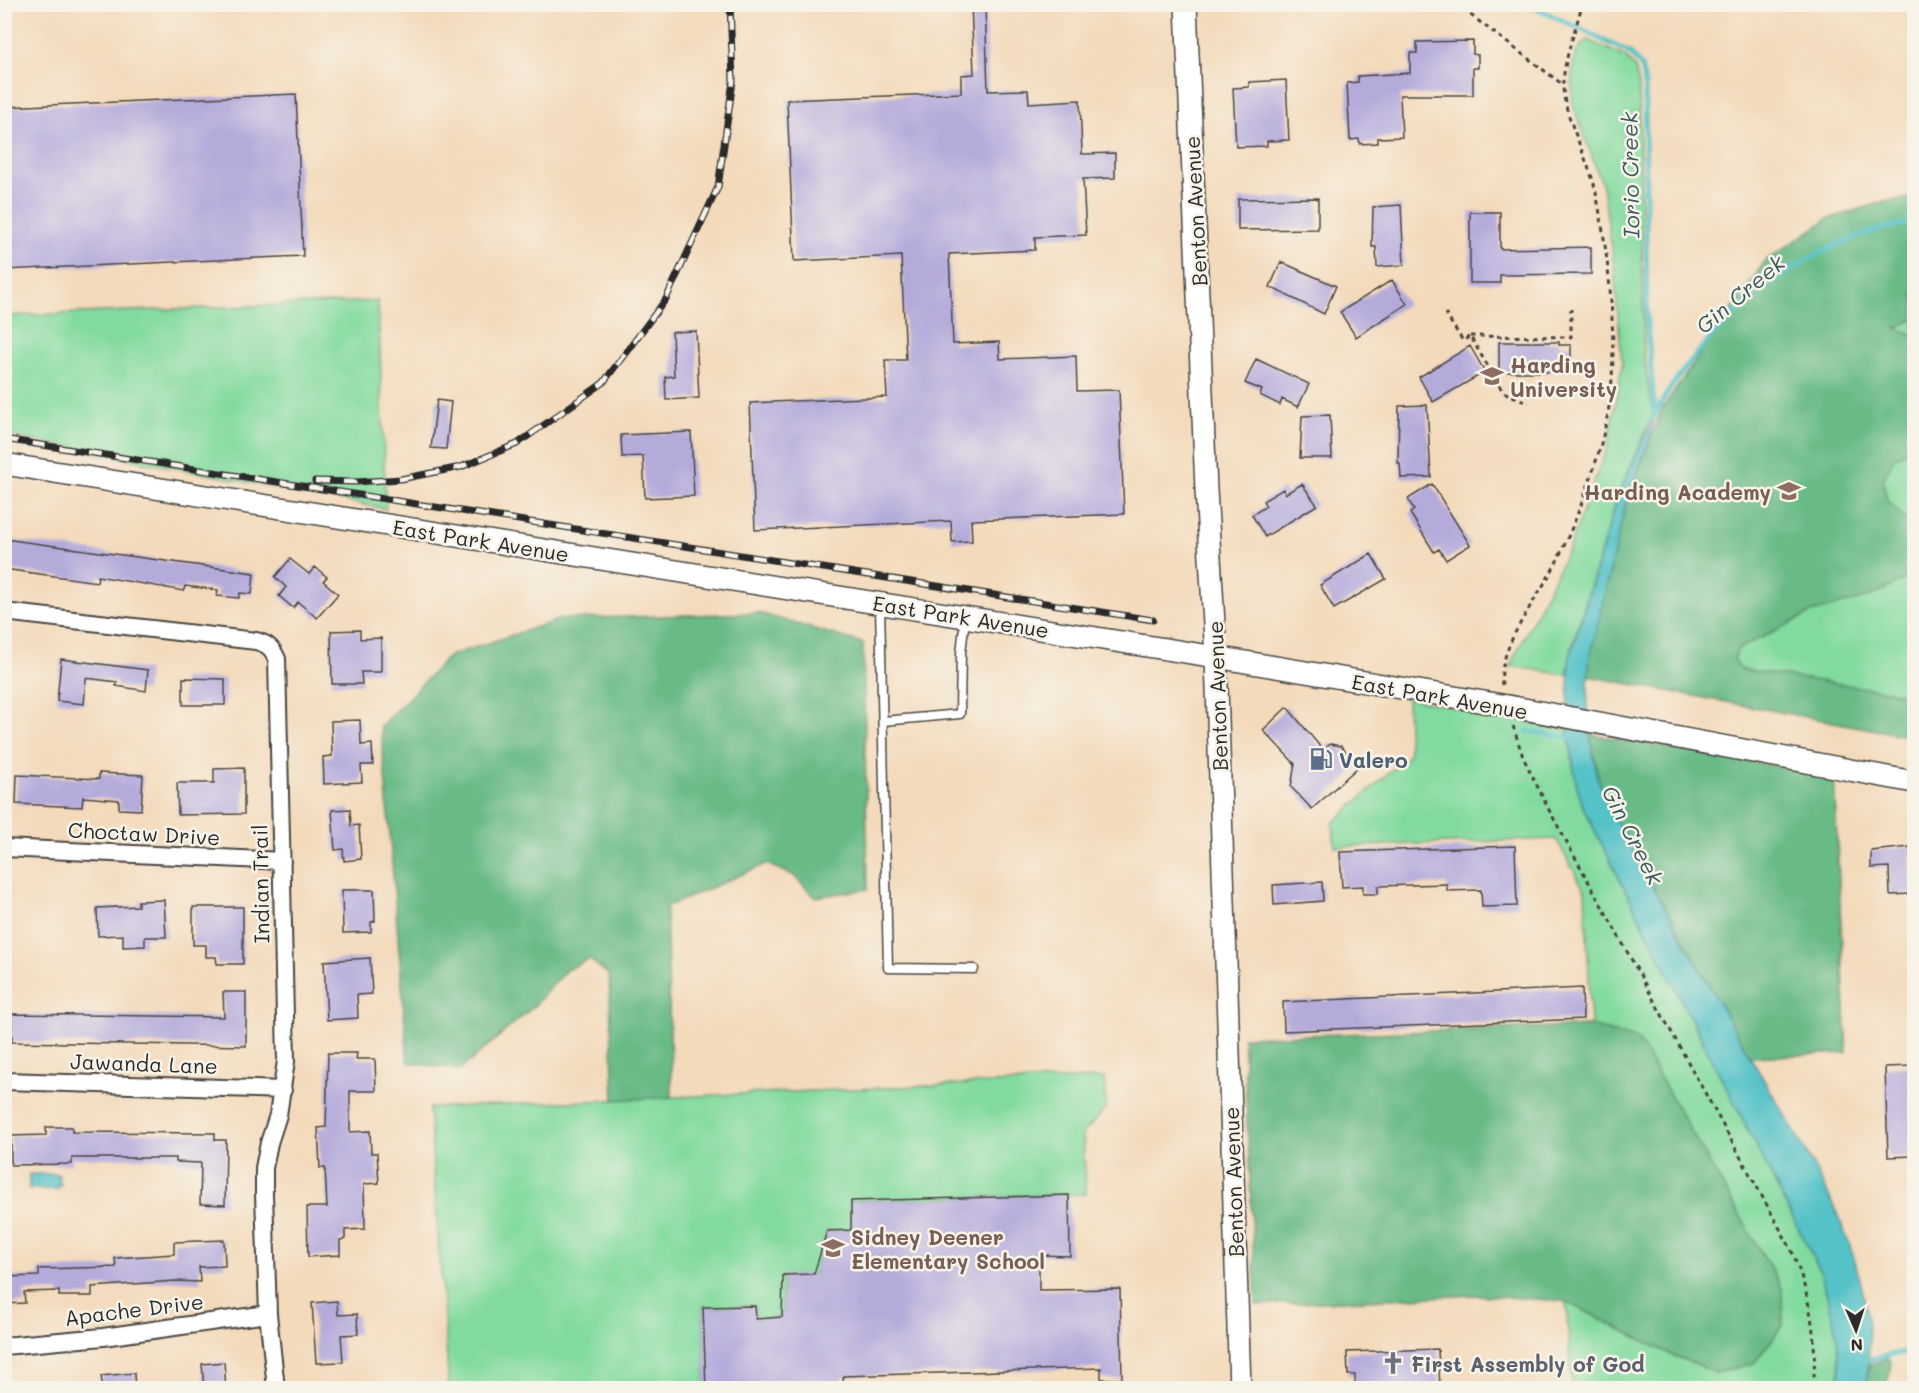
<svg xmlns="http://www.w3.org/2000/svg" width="1919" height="1393" font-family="Mali,sans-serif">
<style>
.green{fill:#81da9f;stroke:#568265;stroke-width:1.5}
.forest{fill:#68ba86;stroke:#4a7258;stroke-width:1.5}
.water{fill:#54c2c8;stroke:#40767a;stroke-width:1.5}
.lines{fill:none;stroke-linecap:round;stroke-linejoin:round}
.stream{stroke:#54c2c8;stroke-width:5}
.building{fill:#b5abdb}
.service-casing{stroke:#494541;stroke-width:11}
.minor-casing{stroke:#494541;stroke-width:20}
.tertiary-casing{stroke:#494541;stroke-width:24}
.path{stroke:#494541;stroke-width:3;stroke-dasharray:4.5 4.5;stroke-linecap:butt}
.service{stroke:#fff;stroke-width:8}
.minor{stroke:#fff;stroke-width:16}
.tertiary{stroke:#fff;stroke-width:21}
.rail-casing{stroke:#2b2b2b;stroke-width:7}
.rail{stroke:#f7f3e8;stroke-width:4.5;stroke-dasharray:14;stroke-linecap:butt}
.labels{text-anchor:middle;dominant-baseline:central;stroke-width:5;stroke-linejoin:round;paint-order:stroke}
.street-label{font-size:21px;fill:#2b2b2b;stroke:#f7f3e8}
.education-label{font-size:21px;font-weight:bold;fill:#785e54;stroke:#f7f3e8;text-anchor:start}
.service-label{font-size:21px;font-weight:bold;fill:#4e5e75;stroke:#f7f3e8;text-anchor:start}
.worship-label{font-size:21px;font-weight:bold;fill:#5b616d;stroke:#f7f3e8;text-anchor:start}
.water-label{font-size:22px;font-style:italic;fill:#37585a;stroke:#f7f3e8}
</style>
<rect width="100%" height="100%" fill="#f7f3e8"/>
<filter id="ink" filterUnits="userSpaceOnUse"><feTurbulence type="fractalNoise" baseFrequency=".0167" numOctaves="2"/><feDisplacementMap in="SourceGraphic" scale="12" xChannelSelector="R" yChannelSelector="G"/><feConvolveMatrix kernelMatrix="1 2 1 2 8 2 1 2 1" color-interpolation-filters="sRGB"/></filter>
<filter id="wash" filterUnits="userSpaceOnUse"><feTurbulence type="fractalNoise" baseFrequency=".008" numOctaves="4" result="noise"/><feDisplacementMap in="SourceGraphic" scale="24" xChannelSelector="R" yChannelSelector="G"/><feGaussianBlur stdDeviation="1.35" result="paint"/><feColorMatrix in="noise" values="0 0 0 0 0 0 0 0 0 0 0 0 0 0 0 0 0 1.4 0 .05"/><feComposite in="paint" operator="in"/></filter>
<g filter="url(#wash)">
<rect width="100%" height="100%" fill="#f3dabb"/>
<path class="green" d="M1588,40l38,17 9,11 4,17 5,270 9,58 -36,86 -44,144 -6,32 -57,-9 59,-118 40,-106 13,-77 -8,-98 -11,-80 -30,-82c-2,-18 -4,-56 15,-65z
M1914,299v422l-306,-59z
M378,301l8,208 -381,-74v-119z
M1407,698l161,32 8,52 7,25 238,466c10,37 23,77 17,115h-266l-6,-87 104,53 46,19 38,-10 29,-38 -145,-284 -47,-15 -6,-135 -29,-52 -221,8 -2,-24 76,-68z
M1104,1078l2,30 -23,26 3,60 -235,7v29l-24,1 -13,43 -31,2 -1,41 -26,2 -1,-13 -52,1 3,81h-257l-20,-280z"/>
<path class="forest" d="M1914,197v122l-18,9 18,7v113l-20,10 -11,22 4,20 27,28v37l-6,13 -39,19 -58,16 -73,36 -4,10 6,10 174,26v42l-327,-61 4,-29 35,-145 36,-93 103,-148 63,-42 52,-16z
M759,613l104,30 5,246 -53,8 -22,-22 -27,-11 -100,43 6,190 -58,3 -5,-125 -20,-16 -23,11 -33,37 -73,63 -52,-8 -27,-336 68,-70 112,-37z
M1590,734l244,41 13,278 -97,4 -134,-236 -16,-33z
M1591,1026l47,14 144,248 1,37 -29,38 -38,10 -46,-19 -105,-53 -91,-6 -218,10 -13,-268z
M1888,1359l3,5 -4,24h-22l5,-24z"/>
<path class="water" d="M1655,414l-5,24 -24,64 -37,160 -2,53 10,62 19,44c41,72 82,145 123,217 59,102 150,227 126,350h-27c6,-38 -7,-78 -17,-115l-238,-466 -7,-25 -8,-52 1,-70 48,-161z
M29,1174h29l3,11h-3v4h-29z"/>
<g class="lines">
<path class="stream" d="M1528,4l102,49 11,13 4,18 2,239 8,91
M1653,420c8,-21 23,-40 37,-58 57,-71 133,-126 224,-140
M1527,731l49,7
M1863,1361l31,-7 20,-1"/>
</g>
<g id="blocks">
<path class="building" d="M971,4h14l3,87 40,-1 1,13 51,-3 2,54 33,-1v25l-32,1 3,56 -51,2v13l-86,4 4,90 46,-2 1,17 76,-3 1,35 42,-1 5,124 -153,6 1,21 -20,1 -1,-21 -196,9 -5,-127 137,-6 -2,-37h21l-5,-104 -107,5 -7,-161 174,-7v-18l13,-1z
M1473,41v13l5,1v13h-5v27h-73l2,42 -24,1v5l-18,1 -1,-5 -9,1 -3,-57 11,-1v-6l52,-3v-20h7v-11z
M1286,80l3,60 -22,1v5l-31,1 -3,-59 16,-1v-5z
M296,94l7,162 -299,14v-163z
M1318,198v31l-80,1v-31z
M1401,205l3,60 -27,2 -1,-20h-4l1,-40z
M1470,212h30v37l91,-2v27l-91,1v8h-30z
M1281,262l55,24 -12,28 -54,-27z
M1392,280l15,24 -51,33 -16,-25z
M696,331l3,67 -33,2 -1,-23 9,-1 -2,-44z
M1499,342h60v3h12v27h-72z
M1470,346l15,26 -52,30 -14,-25z
M1256,359l53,25 -11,23 -16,-8 -2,6 -20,-10 2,-5 -17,-7z
M437,400l14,2 -5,47 -15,-1z
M1427,405l4,72 -30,1 -1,-15h-2l1,-57z
M1330,415l2,43h-32l2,-42z
M691,432l3,64 -49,2 -2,-42 -21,1 -1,-22z
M1302,484l15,21 -52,32 -13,-22 14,-9 -3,-5 20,-12 2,5z
M1432,484l38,61 -24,15 -7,-11 -5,3 -24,-39 4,-3 -6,-11z
M4,539l250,34 -2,21 -12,-1 -1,5 -22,-2 1,-6 -33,-4 -1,5 -86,-15 -1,6 -93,-13z
M1371,554l15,25 -52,30 -14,-24z
M290,559l19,15 6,-7 12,10 -4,4 15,13 -21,24 -19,-16 -5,6 -14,-12 7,-9 -11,-10z
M360,630v9l21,-1v34h-20l1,12h-30l-1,-53z
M61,659l87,11 -2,21 -30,-5 1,-4 -31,-4 -2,26 -27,-3z
M183,678l42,1v26h-42z
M1287,707l36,43 7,-6 11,2 17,21 -46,42 -21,-22 4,-23 -32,-34z
M360,720l1,25 11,-1 1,21h-12l1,17 -38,2 -1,-27 9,-1 -1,-35z
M244,768v46l-66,1 -1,-32h37v-14z
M99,773l44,2 -2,35 -22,-1v-9l-36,-3 -1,10 -66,-3 1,-29 82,4z
M350,809l1,17 8,-1 2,34 -17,2 -1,-12 -8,1 -3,-40z
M1515,846l2,60 -35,1 -1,-17 -34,1v-7l-69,2v8h-15v-8l-21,1 -2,-35z
M1910,847l2,47 -22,1 -1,-28 -18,1v-17z
M1322,882l1,19 -49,4 -1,-20z
M342,890h32l1,31 -4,1v10l-28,1z
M164,900l2,37h-21v9l-22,1v-12l-25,1 -1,-28 41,-2v-5z
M193,907h50v57h-26l-1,-7h-10v-12h-13z
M370,958l2,36 -15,1 1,23 -31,2 -3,-59z
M1582,988l1,31 -299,12 -1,-29z
M223,992h23v54l-234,-4v-28l212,3z
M328,1053h29l-1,6h19l1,32h-26v41l20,-1 1,22h6l2,30 -15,1 1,45 -20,1v9l-5,1v15l-32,2 -1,-50h20l-2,-39h-5l-2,-40 8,-1z
M1914,1066v90l-26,1 -3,-90z
M46,1127h26v5l143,1v7h11l-1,65 -25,-1 1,-41 -25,-1v-4h-104v6l-61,1v-29l35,-1z
M1069,1195l1,61 -31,-1v35l81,-1 2,90h-21v-11l-258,8 1,13h-138l-3,-82 52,-1 1,13 26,-2 1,-42 31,-1 13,-43 24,-1v-29z
M224,1240l1,26 -26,1 1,15 -25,-1 -83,6v9h-33v-5l-35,1 1,11 -21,1v-27l35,-1v-7l77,-2 -1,-9 59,-4v-12z
M337,1301l1,14 19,-1 1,20 -17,1 2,27 -27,1 -4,-60z
M1438,1349l2,40h-85v-14h-7l-1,-23z
M224,1362l2,27h-22l-2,-25z
M134,1373l1,16h-32l-2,-13z"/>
</g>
</g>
<g filter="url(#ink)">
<use href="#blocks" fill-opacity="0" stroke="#494541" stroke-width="1.5"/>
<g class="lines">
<g class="service-casing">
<path id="service" d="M880,604l8,364 86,1
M883,721l77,-7 1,-61 4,-35"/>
</g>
<g class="minor-casing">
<path id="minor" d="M4,612l252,29c12,3 16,7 21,18l9,402 -8,54 -9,28 -5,25v26l4,120 8,74
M4,848l278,13
M4,1081l279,9
M4,1346l99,-9 165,-23"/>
</g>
<g class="tertiary-casing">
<path id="tertiary" d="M1186,4l20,486 10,167 24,731
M4,464l1212,193 292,49 406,76"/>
</g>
<path class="path" d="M1456,4l106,80
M1445,313l18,28 7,-5 33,56 26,11
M1470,336l101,1v-28
M1502,685c-5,-40 39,-90 56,-126 22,-47 45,-108 52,-159 8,-62 -2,-151 -15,-212 -7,-29 -33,-76 -32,-104 1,-26 13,-54 19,-80
M1513,726l10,31 26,53 241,437c20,45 28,92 23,141"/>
<use href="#service" class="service"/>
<use href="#minor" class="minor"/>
<use href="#tertiary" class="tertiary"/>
<g class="rail-casing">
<path id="rail" d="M4,439l1149,181
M315,481l41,1 45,-3 60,-12 56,-23 86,-61 63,-84 52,-112 15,-106 -3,-77"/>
</g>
<use href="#rail" class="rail"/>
</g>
</g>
<defs>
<g id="university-bare" transform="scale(1.8)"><path d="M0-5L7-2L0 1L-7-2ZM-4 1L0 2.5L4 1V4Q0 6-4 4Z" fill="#8d6e63" stroke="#f7f3e8" stroke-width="2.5" paint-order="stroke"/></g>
<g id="school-bare" transform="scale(1.8)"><path d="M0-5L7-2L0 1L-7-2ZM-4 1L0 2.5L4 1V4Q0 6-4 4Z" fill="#8d6e63" stroke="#f7f3e8" stroke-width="2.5" paint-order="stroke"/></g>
<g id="fuel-bare" transform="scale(1.8)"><path d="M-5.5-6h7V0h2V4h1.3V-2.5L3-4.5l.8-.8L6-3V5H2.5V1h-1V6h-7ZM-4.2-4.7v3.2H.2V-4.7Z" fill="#5c6f8a" stroke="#f7f3e8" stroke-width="2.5" paint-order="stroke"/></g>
<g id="church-bare" transform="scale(1.8)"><path d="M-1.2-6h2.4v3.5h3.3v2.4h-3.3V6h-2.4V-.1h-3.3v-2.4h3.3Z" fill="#6b7280" stroke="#f7f3e8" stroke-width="2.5" paint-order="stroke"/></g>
</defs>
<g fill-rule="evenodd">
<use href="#university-bare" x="1492" y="376"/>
<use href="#school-bare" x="1789" y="491"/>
<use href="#fuel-bare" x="1321" y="759"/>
<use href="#school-bare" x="833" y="1248"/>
<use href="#church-bare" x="1393" y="1363"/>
</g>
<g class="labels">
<g class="street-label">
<text transform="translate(1195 211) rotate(-93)">Benton Avenue</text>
<text transform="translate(481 540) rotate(9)">East Park Avenue</text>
<text transform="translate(961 616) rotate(9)">East Park Avenue</text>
<text transform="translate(1217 696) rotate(-92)">Benton Avenue</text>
<text transform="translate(1440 696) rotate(10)">East Park Avenue</text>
<text transform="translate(144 833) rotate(3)">Choctaw Drive</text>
<text transform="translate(260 884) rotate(-91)">Indian Trail</text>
<text transform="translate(144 1063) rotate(2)">Jawanda Lane</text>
<text transform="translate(1233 1182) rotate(-92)">Benton Avenue</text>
<text transform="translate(134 1309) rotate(-7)">Apache Drive</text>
</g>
<g class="education-label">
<text x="1510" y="364">Harding<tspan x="1510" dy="24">University</tspan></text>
<text x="1771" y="491" text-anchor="end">Harding Academy</text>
<text x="851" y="1236">Sidney Deener<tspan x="851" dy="24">Elementary School</tspan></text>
</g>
<g class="service-label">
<text x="1339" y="759">Valero</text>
</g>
<g class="worship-label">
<text x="1411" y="1363">First Assembly of God</text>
</g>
<g class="water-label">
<text transform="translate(1630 175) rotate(-91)">Iorio Creek</text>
<text transform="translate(1740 294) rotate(-40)">Gin Creek</text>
<text transform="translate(1633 835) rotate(63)">Gin Creek</text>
</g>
</g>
<rect width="1919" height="1393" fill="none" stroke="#f7f3e8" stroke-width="24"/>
<g transform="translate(1856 1330) rotate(177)" stroke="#f7f3e8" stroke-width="4.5" paint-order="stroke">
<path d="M0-4.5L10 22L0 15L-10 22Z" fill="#2b2b2b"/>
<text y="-9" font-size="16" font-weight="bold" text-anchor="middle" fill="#2b2b2b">N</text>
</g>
</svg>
